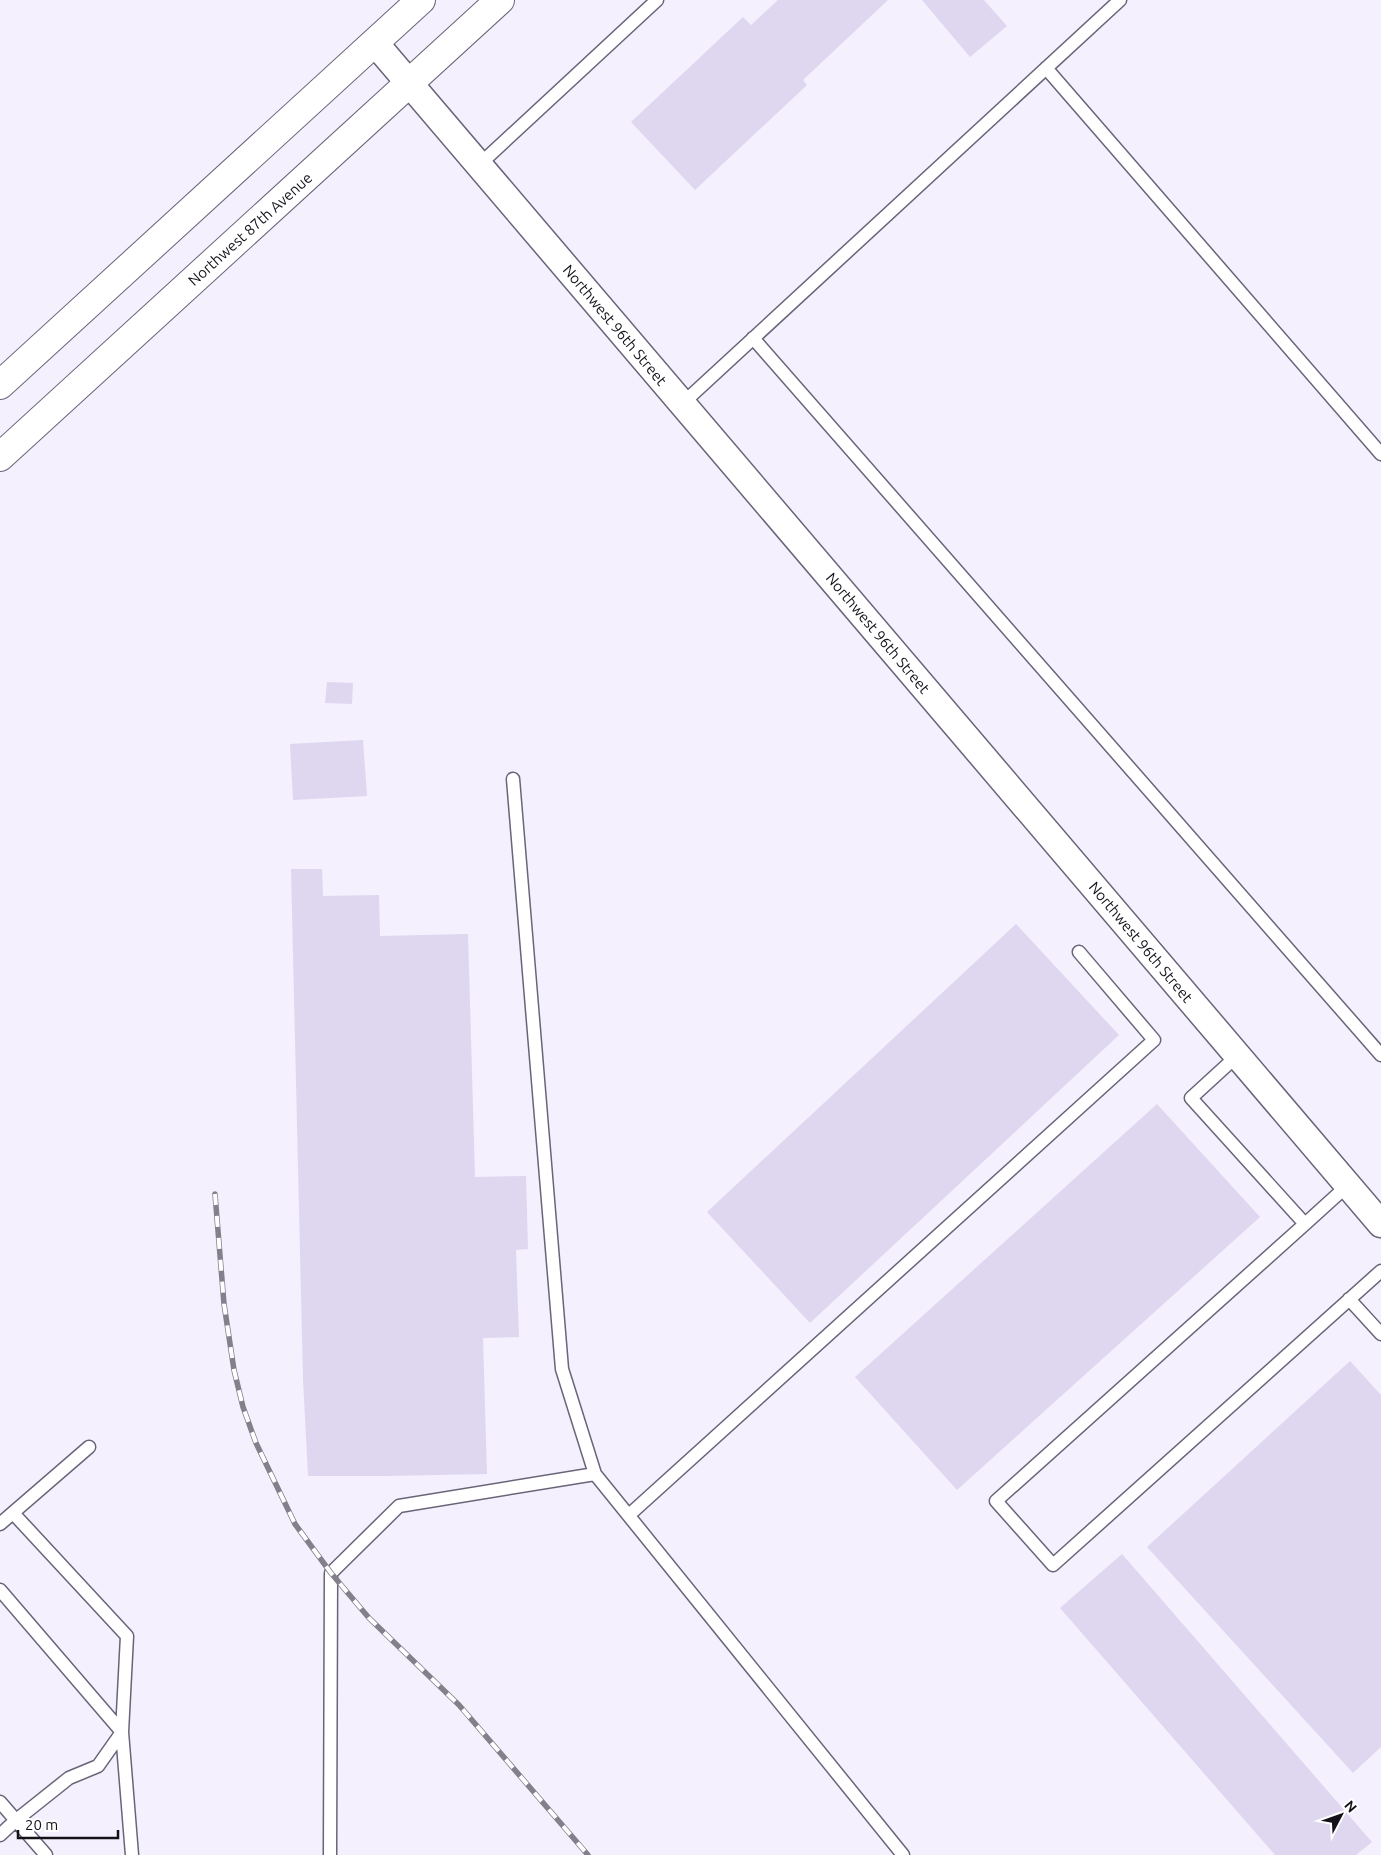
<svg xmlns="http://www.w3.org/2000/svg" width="1381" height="1855" font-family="Ubuntu,sans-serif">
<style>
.building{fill:#ded7ef}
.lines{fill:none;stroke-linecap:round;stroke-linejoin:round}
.service-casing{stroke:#6a6478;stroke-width:15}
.minor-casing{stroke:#6a6478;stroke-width:29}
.secondary-casing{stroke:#6a6478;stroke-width:30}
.service{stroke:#fff;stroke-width:12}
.minor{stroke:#fff;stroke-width:26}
.secondary{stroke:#fff;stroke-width:28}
.rail-casing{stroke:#83808b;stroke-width:5.5}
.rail{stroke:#fff;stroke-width:4;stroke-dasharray:11;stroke-linecap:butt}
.labels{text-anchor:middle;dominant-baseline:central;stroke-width:5;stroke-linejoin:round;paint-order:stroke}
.street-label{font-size:15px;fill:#141119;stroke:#fff}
</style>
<rect width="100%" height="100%" fill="#f4f0fe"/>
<path class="building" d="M778,0h110l-85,80 4,5 -112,105 -64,-68 112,-105 8,8z
M922,0h62l23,26 -37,31z
M327,682l26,1 -1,21 -27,-1z
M363,740l4,56 -74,4 -3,-56z
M291,869h31l1,27 56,-1 1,41 88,-2 7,243 51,-1 2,73 -12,1 3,87 -36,1 4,136 -100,2h-79l-5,-97z
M1016,924l103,111 -309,288 -103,-111z
M1157,1104l103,113 -303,273 -102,-113z
M1350,1361l31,34v352l-28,26 -206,-226z
M1122,1554l250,288 -16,13h-81l-215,-247z"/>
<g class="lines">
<g class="service-casing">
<path id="service" d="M1046,68l335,386
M479,165l178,-165
M753,338l628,717
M682,404l438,-404
M513,779l49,590 33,105 308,381
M1238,1055l-47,43 114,126 43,-39
M1305,1224l-309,277 57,64 328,-294
M1349,1299l32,35
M13,1513l114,123 -5,96 10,123
M629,1515l525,-475 -75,-88
M0,1524l89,-77
M0,1590l122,142 -24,34 -29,12 -54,43 -15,14
M0,1802l46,53
M330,1855l1,-282 68,-67 196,-32"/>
</g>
<g class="minor-casing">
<path id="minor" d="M375,43l1006,1181"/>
</g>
<g class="secondary-casing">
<path id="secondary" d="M0,385l421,-385
M0,457l500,-457"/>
</g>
<use href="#service" class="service"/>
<use href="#minor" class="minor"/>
<use href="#secondary" class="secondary"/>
<g class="rail-casing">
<path id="rail" d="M215,1194l9,110 10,66 9,37 13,36 39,81 36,49 38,45 90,87 129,150"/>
</g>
<use href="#rail" class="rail"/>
</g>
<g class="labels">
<g class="street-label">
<text transform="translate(250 229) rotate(-42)">Northwest 87th Avenue</text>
<text transform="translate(615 325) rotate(50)">Northwest 96th Street</text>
<text transform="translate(878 633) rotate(50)">Northwest 96th Street</text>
<text transform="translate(1141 942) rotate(50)">Northwest 96th Street</text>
</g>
</g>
<g transform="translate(1341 1815) rotate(49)" stroke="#ffffff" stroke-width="4" paint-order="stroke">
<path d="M0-4L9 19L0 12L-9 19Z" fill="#141119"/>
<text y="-8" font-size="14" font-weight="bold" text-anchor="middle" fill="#141119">N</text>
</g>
<path d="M18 1830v8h100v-8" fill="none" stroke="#141119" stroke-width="2.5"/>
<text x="25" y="1830" font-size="15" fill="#141119" stroke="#ffffff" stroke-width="4" paint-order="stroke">20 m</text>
</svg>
